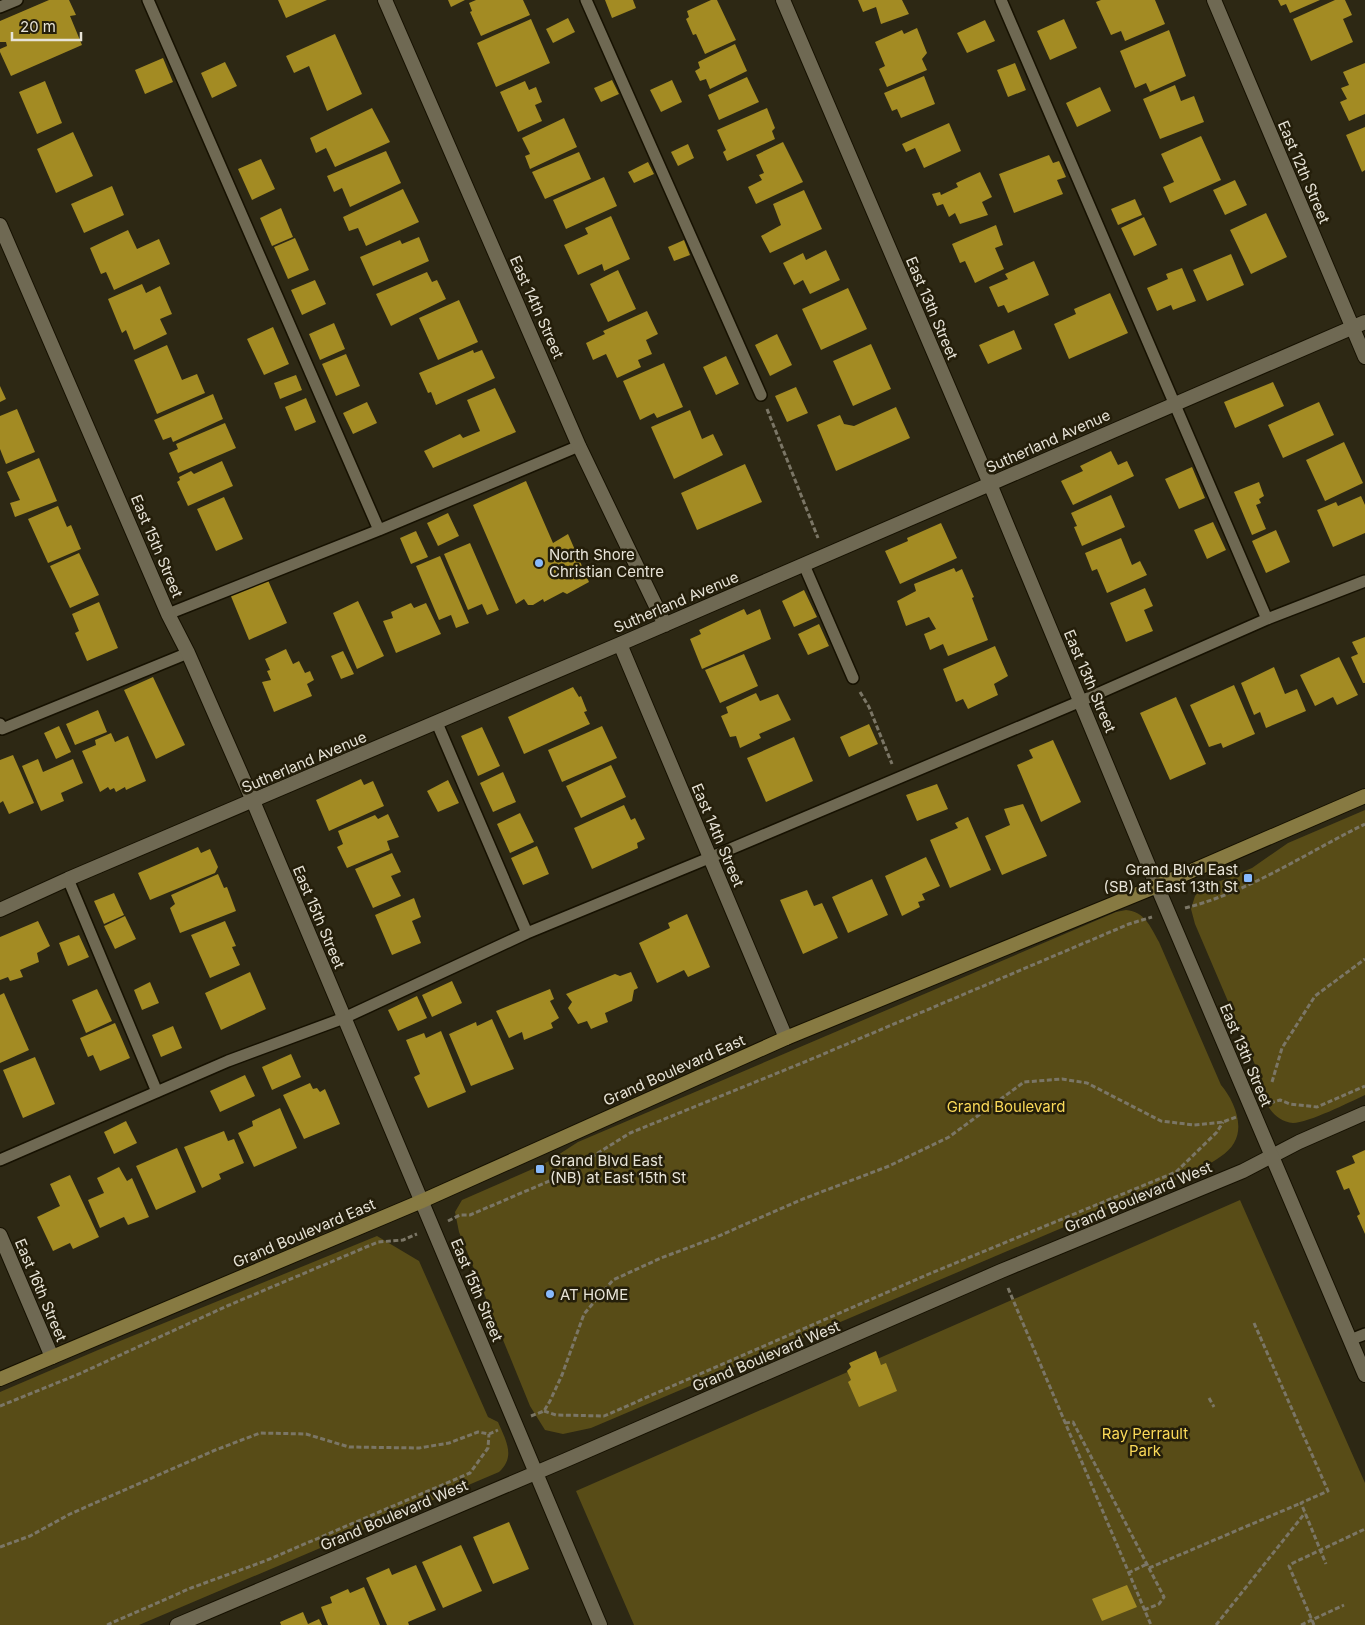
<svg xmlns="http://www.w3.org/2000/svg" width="1365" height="1625" font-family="Inter,sans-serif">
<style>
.green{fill:#584c17}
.building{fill:#a38b23}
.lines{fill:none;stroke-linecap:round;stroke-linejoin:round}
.service-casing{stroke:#161101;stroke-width:14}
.minor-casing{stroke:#161101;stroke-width:16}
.tertiary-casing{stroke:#161101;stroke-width:16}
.secondary-casing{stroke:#161101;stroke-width:16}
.path{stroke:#7b7666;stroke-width:3;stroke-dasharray:5 2.5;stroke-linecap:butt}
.service{stroke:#6f6953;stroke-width:11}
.minor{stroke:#6f6953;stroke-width:14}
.tertiary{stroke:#6f6953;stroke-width:14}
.secondary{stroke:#877a42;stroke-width:14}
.poi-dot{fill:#88bafc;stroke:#241e0a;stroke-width:2}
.labels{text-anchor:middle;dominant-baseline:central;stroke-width:5;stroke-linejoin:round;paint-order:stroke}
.street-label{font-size:15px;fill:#e7e3d7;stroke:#241e0a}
.poi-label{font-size:15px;fill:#e7e3d7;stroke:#241e0a;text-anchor:start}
.park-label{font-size:15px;fill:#fbda59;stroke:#241e0a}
</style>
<rect width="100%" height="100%" fill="#2d2814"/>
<path class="green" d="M1365,810v285c-15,7 -57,28 -72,28 -12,-1 -22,-9 -26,-20 -4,-10 -9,-18 -8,-29l-64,-150 -4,-15 4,-13 6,-7 51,-21 36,-25z
M1126,910c19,2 24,16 33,32l62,143c12,14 24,40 13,58 -6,11 -21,18 -31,25l-612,260 -28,6 -18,-4 -15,-24 -71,-174 -4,-20 7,-12 82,-36 34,-22 538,-230z
M1240,1200l125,283v142h-731l-58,-134z
M377,1236l42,25 69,156 10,5c8,19 18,34 1,50l-360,153h-139v-233l98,-42z"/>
<path class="building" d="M49,0h20l7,15 -6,1 12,29 -71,31 -11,-24v-3l7,-3 -1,-4h-6v-21z
M278,0h49l-41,18z
M448,0h17l-14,7z
M476,0h47l7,15 -49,21 -11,-24 2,-1 -3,-8z
M605,0h28l3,8 -24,10z
M711,0h6l19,40 -31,14 -9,-20 -3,1 -7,-16 3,-2 -2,-6z
M858,0h44l7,14 -28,10 -5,-17 -13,5z
M1101,0h54l10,24 -40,17 -4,-10 -10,4 -15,-33z
M1278,0h42l-30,13 -4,-9 -5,2z
M1335,0h10l7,15 -9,4 10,23 -42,19 -18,-42z
M568,18l7,14 -22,11 -7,-14z
M531,19l19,44 -54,24 -19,-44z
M1064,19l13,29 -27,12 -13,-29z
M985,20l10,21 -28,12 -10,-20z
M917,28l10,25 -5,6 5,11 -40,17 -8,-18 6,-3 -10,-24 27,-12 2,4z
M1169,30l17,46 -36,16 -4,-9 -11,5 -15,-37z
M335,34l27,60 -35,17 -18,-45 -15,7 -8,-17z
M735,44l12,27 -37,18 -4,-10 -6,2 -5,-10 5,-3 -2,-6z
M163,58l10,24 -28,12 -10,-24z
M225,62l12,24 -25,12 -11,-25z
M1015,63l11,27 -18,7 -11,-27z
M1365,63v51l-16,7 -9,-19 7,-3 -6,-11 8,-3 -6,-13z
M924,76l11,28 -34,14 -4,-9 -5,2 -8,-18z
M747,77l12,25 -40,18 -11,-25z
M612,80l7,14 -18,8 -7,-14z
M672,80l10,22 -21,10 -11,-22z
M45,81l17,42 -25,11 -18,-42z
M525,81l4,9 7,-3 6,15 -7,3 7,16 -24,11 -18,-40z
M1175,85l6,16 13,-5 10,26 -44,17 -17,-40z
M1100,87l11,24 -34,16 -11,-24z
M372,108l18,34 -55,25 -9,-19 -10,5 -6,-15z
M767,108l8,20 -3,3 3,8 -48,22 -4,-9 3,-2 -9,-20z
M564,118l13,29 -47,22 -5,-13 5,-2 -8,-16z
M949,123l12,28 -37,17 -9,-20 -9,4 -4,-8z
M1365,127v43l-3,2 -16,-37z
M73,132l20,44 -37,17 -19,-44z
M1201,136l20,44 -51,23 -7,-16 11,-5 -13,-28z
M783,142l20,40 -47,22 -8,-17 14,-7 -3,-5 5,-2 -8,-18z
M688,144l6,14 -16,8 -7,-14z
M386,151l15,32 -51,24 -8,-19 -8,4 -7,-16z
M579,152l12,27 -46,20 -13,-27z
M1049,155l4,8 6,-2 7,16 -9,3 6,14 -49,19 -15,-39z
M261,159l14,30 -23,11 -14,-31z
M648,162l6,12 -20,9 -6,-11z
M980,172l12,25 -10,5 6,13 -28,9 -5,-11 -6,4 -6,-13 -6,2 -5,-12 8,-2 1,3 17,-8 -2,-4z
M604,177l13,29 -51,23 -13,-29z
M1235,180l12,25 -22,10 -12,-25z
M112,186l12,29 -40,18 -13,-29z
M403,189l16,33 -53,24 -8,-18 -9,3 -6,-14z
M804,190l18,39 -52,24 -9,-17 20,-11 -8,-21z
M1135,199l7,16 -24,10 -7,-16z
M281,208l12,29 -21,9 -12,-28z
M1266,213l21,44 -36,17 -21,-44z
M611,216l19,43 -26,12 -2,-7 -24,11 -14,-30 24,-11 -3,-6z
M1144,217l13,28 -23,11 -13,-28z
M996,225l7,20 -8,3 9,21 -29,14 -10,-22 -5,2 -8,-19z
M128,230l9,19 22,-10 11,25 -56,26 -8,-18 -5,2 -11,-26z
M419,237l10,24 -56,25 -13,-29 40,-17 2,4z
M295,238l14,32 -21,9 -14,-32z
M684,240l6,15 -16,6 -6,-14z
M826,250l14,30 -30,14 -7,-14 -9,5 -11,-22 20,-10 3,7z
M1231,254l13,31 -37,16 -14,-31z
M1034,261l15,34 -41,18 -4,-8 -6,2 -9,-20 19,-8 -3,-5z
M1182,268l14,33 -23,9 -2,-5 -14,6 -10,-23 21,-9 -2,-5z
M618,270l18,39 -28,13 -18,-38z
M427,272l5,10 5,-2 9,19 -55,27 -15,-32z
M315,280l11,24 -24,11 -11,-25z
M142,284l4,9 14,-7 12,28 -12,5 7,15 -33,16 -8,-20 -4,3 -14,-34z
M848,288l19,41 -46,21 -19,-41z
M1110,293l18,40 -59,26 -15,-35 22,-10 -2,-5z
M459,300l19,42 -40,18 -19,-42z
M647,311l11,23 -12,6 6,14 -14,6 3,7 -24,11 -11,-24 -13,6 -7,-17 19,-9 -2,-3z
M334,323l11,26 -25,11 -11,-26z
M273,327l16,37 -25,11 -17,-36z
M1014,330l8,19 -34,15 -9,-19z
M777,334l15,31 -22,11 -15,-31z
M871,344l20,45 -38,17 -20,-45z
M167,345l15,35 15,-6 8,19 -48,21 -23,-54z
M473,350l1,3 8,-3 13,28 -59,27 -5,-13 -3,1 -9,-20z
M346,354l14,32 -24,10 -14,-32z
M726,356l13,28 -23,11 -13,-28z
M664,363l19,44 -26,11 -3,-5 -14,7 -17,-39z
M296,375l6,15 -22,9 -6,-16z
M1273,382l11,24 -49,22 -11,-26z
M0,386l6,13 -6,3z
M796,387l12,26 -21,9 -12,-26z
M495,388l21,44 -83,36 -9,-17 36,-17 3,4 17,-7 -13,-31z
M213,394l10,25 -50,23 -2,-5 -8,3 -9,-20z
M306,398l10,24 -21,9 -10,-24z
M367,402l10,21 -24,11 -10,-21z
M1319,402l15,33 -51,23 -15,-33z
M896,407l14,31 -74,33 -19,-46 23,-10 4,9 10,2z
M17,409l18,43 -29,12 -6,-15v-33z
M690,410l12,29 11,-5 10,21 -49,24 -23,-52z
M225,423l11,25 -58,25 -9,-20 9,-4 -2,-5z
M1344,442l19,41 -38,18 -19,-41z
M1111,451l7,14 9,-4 7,15 -61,29 -12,-24 22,-10 -3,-5z
M39,458l18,43 -42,16 -5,-14 10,-3 -13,-28z
M222,461l11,25 -45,20 -11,-24 3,-2 -1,-3 12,-6 3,3z
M745,464l17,38 -65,28 -16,-37z
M1192,467l13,31 -26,11 -14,-30z
M526,481l27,62 15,-9 21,48 -22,12 -4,-2 -19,10 -1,-3 -10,6h-5l-4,-6 -8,5 -43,-99z
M1259,482l5,14 -5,3 2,4 -5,2 10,24 -14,6 -18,-43z
M1111,495l14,32 -43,19 -8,-19 3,-1 -6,-13z
M1361,496l4,9v28l-32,14 -16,-37 19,-8 2,4z
M224,497l19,42 -27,12 -19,-42z
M58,506l9,21 4,-2 10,24 -33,14 -20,-44z
M448,513l11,23 -21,10 -11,-23z
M1213,522l13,28 -19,9 -13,-29z
M941,523l16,35 -57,26 -15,-33 23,-10 -1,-3z
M1276,530l14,32 -24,11 -14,-32z
M416,531l12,26 -17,7 -11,-26z
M1121,538l11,27 8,-4 7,14 -40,18 -10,-24 -5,2 -7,-18z
M470,543l29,67 -12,5 -5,-11 -14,6 -24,-56z
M79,553l20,42 -29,13 -20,-42z
M440,556l29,67 -13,5 -5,-13 -12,5 -23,-54z
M954,568l2,4 6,-3 12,28 -2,1 16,42 -40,16 -5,-12 -13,6 -6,-16 12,-5 -7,-12 -23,9 -9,-25 19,-10 -2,-7z
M267,578l20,45 -38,17 -19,-46z
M1145,588l8,18 -9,4 9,21 -27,11 -16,-39z
M804,590l13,27 -23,10 -12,-26z
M358,601l26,55 -27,13 -24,-56z
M99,602l19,46 -31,13 -12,-28 4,-2 -7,-17z
M411,603l3,5 12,-5 15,31 -45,19 -13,-32 10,-3 -2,-6z
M744,609l3,6 13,-6 11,30 -69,30 -12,-30 11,-5 -2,-4z
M819,624l10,22 -21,9 -10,-21z
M1365,637v46h-2l-12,-26 7,-3 -6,-12z
M995,646l13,30 -14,8 4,11 -30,14 -5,-10 -7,3 -13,-33z
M286,649l7,15 6,-3 6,12 5,-2 4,9 -7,4 5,12 -38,16 -12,-30 9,-2 -4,-9 3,-1 -5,-11z
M343,651l11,23 -13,5 -10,-23z
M744,654l14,32 -38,17 -15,-33z
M1339,657l19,38 -21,10 -4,-8 -18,9 -15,-31z
M1274,667l11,27 12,-5 9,22 -40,17 -6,-16 -6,3 -13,-32z
M153,677l32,68 -29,14 -32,-69z
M1234,685l21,49 -32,14 -2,-5 -12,4 -19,-42z
M573,687l6,10 2,-1 6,15 -3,1 6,12 -66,30 -16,-37z
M756,693l4,8 18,-7 13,26 -32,14 2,4 -21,10 -4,-12 -6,1 -9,-21 7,-3 -2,-6z
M1176,697l30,67 -36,16 -30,-67z
M98,710l9,22 -32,13 -9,-21z
M869,724l9,20 -29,13 -9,-20z
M59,726l12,26 -15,7 -12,-26z
M602,726l15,32 -55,24 -14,-32z
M482,727l18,39 -22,10 -17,-40z
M111,733l4,9 13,-6 18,45 -20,9 -1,-3 -9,5 -2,-4 -4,2 -2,-3 -8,5 -18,-41 14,-6 -1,-5z
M794,737l19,44 -47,21 -19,-44z
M1053,740l28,62 -40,20 -24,-57 16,-7 -4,-8z
M13,755l21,48 -25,11 -6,-13 -3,2v-43z
M38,759l5,13 30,-13 10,24 -22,10 3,8 -23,10 -19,-45z
M611,765l15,32 -45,21 -15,-32z
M503,772l13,30 -23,10 -13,-29z
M361,779l3,6 9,-4 11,25 -55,25 -13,-31z
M448,780l11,23 -21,9 -11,-21z
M937,784l11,25 -31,12 -11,-26z
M1023,804l24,52 -45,19 -17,-39 25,-11 -6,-16z
M624,805l7,15 4,-2 10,21 -8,4 1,5 -46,21 -18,-41z
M520,813l14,29 -24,11 -13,-29z
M388,814l11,23 -12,4 3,9 -43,18 -10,-21 6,-3 -5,-13 37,-16 3,4z
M968,817l23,53 -41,18 -20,-48 28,-12 -3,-5z
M537,846l12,28 -26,11 -12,-27z
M198,847l3,6 9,-4 8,18 -3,6 -65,27 -12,-27z
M392,853l9,19 -10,4 10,20 -28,12 -18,-39z
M926,857l14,29 -18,8 3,6 -7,2 2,5 -18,9 -17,-40z
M218,874l6,14 3,-1 9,24 -56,22 -10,-25 5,-4 -4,-9z
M872,879l16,36 -40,18 -16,-36z
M807,890l7,16 8,-3 16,35 -35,16 -23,-54z
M114,893l10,22 -20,9 -10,-23z
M414,898l7,19 -9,4 9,22 -29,12 -17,-40z
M687,914l23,53 -22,10 -4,-7 -27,13 -18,-40 31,-15 -2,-5z
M125,916l11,23 -21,10 -11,-23z
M38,921l12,25 -13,7 2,9 -19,8 3,7 -13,4 -2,-4 -8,3v-43z
M225,921l11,25 -4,1 8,18 -30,13 -19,-43z
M79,935l10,22 -21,9 -9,-23z
M250,972l16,37 -45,21 -16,-37z
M631,972l7,16 -4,2 -2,11 -27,12 3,9 -17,7 -4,-8 -9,3 -10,-16 4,-6 -6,-8 49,-20 5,2z
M452,981l10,22 -30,14 -10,-22z
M150,982l9,21 -17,7 -8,-20z
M97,989l15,32 -26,12 -14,-33z
M550,989l4,10 -4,2 9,17 -8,5 2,5 -29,12 -2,-8 -13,6 -13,-27z
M4,993l25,57 -29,13v-68z
M417,996l10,22 -29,13 -10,-21z
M492,1019l22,50 -43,17 -22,-52 27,-12 1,4z
M115,1023l15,35 -30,13 -7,-16 -5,2 -8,-19z
M173,1026l9,22 -21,9 -9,-22z
M441,1031l25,61 -38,16 -14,-31 6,-3 -14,-34 18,-7 2,5z
M291,1054l10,23 -29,13 -10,-23z
M35,1057l20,47 -32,14 -20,-48z
M245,1075l10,21 -35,16 -10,-21z
M310,1083l3,6 4,-1 3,4 5,-3 15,35 -36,15 -21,-44z
M280,1108l17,40 -43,19 -16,-34 15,-7 -1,-5z
M126,1121l11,22 -23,11 -10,-22z
M224,1131l4,10 6,-2 10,24 -25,11 2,5 -19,9 -18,-41z
M177,1148l19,44 -40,18 -20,-44z
M1365,1150v84l-8,-18 3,-2 -11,-26 -5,2 -8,-19 19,-8 -3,-7z
M119,1167l8,14 5,-3 17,39 -21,8 -4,-8 -24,11 -12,-28 16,-7 -7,-15z
M70,1175l29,62 -26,12 -3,-6 -17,8 -16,-34 23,-11 -10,-22z
M876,1351l5,14 5,-2 11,28 -38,16 -11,-25 3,-2 -4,-9 4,-4 -2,-4z
M509,1522l20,47 -36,15 -20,-47z
M461,1545l21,46 -39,17 -21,-46z
M416,1565l20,45 -28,12 1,3h-22l-21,-47 23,-10 3,7z
M1127,1585l10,22 -35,14 -10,-22z
M364,1587l16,38h-52l-7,-18 11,-4 -2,-6 18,-8 2,4z
M303,1612l5,12 11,-5 3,6h-41l-1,-3z"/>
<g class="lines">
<g class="service-casing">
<path id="service" d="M148,0l231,530 200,-84
M586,0l175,395
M1001,0l266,619
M0,7l17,-7
M804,565l49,113
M168,614l211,-84
M437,723l90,210
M0,724l2,5 186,-76
M68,879l89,213
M0,1160l228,-99 116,-43 183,-85 182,-75 372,-157 186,-82 98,-38
M1350,1340l15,-6"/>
</g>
<g class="minor-casing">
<path id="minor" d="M385,0l194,446 86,179
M783,0l207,484 167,402
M1214,0l151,357
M0,225l168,389 20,39 65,148 347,824
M620,644l166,394
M0,910l68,-31 552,-235 745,-322
M0,1235l52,122
M177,1625l389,-165 435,-189 242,-100 56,-29 66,-29"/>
</g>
<g class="tertiary-casing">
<path id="tertiary" d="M1157,886l208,489"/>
</g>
<g class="secondary-casing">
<path id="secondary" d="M0,1379l422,-178 364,-163 371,-152 208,-90"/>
</g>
<path class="path" d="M767,409l51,129
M860,692l9,15 23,57
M1185,908c64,-16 121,-55 180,-84
M1272,1082l10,-34 33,-52 50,-37
M1270,1103l10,-3 10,4 27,3 48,-21
M448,1221l12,-6h10l91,-39 69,-43 177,-72 322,-137 23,-7
M1008,1288l143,337
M1254,1323l74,168 -27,12 25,61
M1209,1398l5,9
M0,1406l79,-32 148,-68 151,-64 25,-2 14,-6
M544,1411l12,4 48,1 325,-142 247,-102 41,-40 6,-10
M531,1416l13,-5 6,-10 12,-26 22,-61 29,-34 48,-22 53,-20 89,-39 86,-33 60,-29 75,-55 38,-3 25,4 74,38 33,4 29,-3 13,-5
M1065,1423l8,-1 91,175 -5,7 -15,6
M0,1547l30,-11 40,-22 143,-63 47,-18 46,1 43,13 70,1 30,-5 29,-11 11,2 9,-4
M1149,1568l152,-65
M1128,1573l19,-9
M107,1625l84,-37 74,-27 205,-88 18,-25 1,-14
M1216,1625l89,-112
M1301,1625l43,-20
M1314,1625l-25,-59 4,-3 72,-34"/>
<use href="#service" class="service"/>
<use href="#minor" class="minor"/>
<use href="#tertiary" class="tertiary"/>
<use href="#secondary" class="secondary"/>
</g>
<g class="poi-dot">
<circle cx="539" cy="563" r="5"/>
<rect x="1243" y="873" width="10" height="10" rx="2.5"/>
<rect x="535" y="1164" width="10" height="10" rx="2.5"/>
<circle cx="550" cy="1294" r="5"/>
</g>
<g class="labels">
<g class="street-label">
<text transform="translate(1304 172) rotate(67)">East 12th Street</text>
<text transform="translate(537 307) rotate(66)">East 14th Street</text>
<text transform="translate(932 308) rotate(67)">East 13th Street</text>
<text transform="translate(1048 441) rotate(-24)">Sutherland Avenue</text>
<text transform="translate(157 546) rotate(67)">East 15th Street</text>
<text transform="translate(676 602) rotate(-23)">Sutherland Avenue</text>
<text transform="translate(1090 681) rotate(67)">East 13th Street</text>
<text transform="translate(304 762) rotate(-23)">Sutherland Avenue</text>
<text transform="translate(718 835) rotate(67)">East 14th Street</text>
<text transform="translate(319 917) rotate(67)">East 15th Street</text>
<text transform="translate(1246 1055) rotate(67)">East 13th Street</text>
<text transform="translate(674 1070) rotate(-24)">Grand Boulevard East</text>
<text transform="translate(1138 1197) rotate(-23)">Grand Boulevard West</text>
<text transform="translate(304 1233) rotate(-23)">Grand Boulevard East</text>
<text transform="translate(41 1290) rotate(67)">East 16th Street</text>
<text transform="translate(477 1290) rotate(67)">East 15th Street</text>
<text transform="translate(766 1356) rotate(-23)">Grand Boulevard West</text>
<text transform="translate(394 1515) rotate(-23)">Grand Boulevard West</text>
</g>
<g class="poi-label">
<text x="549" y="554">North Shore<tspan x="549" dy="17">Christian Centre</tspan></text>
<text x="1238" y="869" text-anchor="end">Grand Blvd East<tspan x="1238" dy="17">(SB) at East 13th St</tspan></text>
<text x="550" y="1160">Grand Blvd East<tspan x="550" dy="17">(NB) at East 15th St</tspan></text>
<text x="560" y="1294">AT HOME</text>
</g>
<g class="park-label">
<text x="1006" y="1106">Grand Boulevard</text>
<text x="1145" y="1433">Ray Perrault<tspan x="1145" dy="17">Park</tspan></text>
</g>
</g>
<path d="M12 32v8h69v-8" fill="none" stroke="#e7e3d7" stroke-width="2.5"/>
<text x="20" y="32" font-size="15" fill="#e7e3d7" stroke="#241e0a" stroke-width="4" paint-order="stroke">20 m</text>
</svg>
